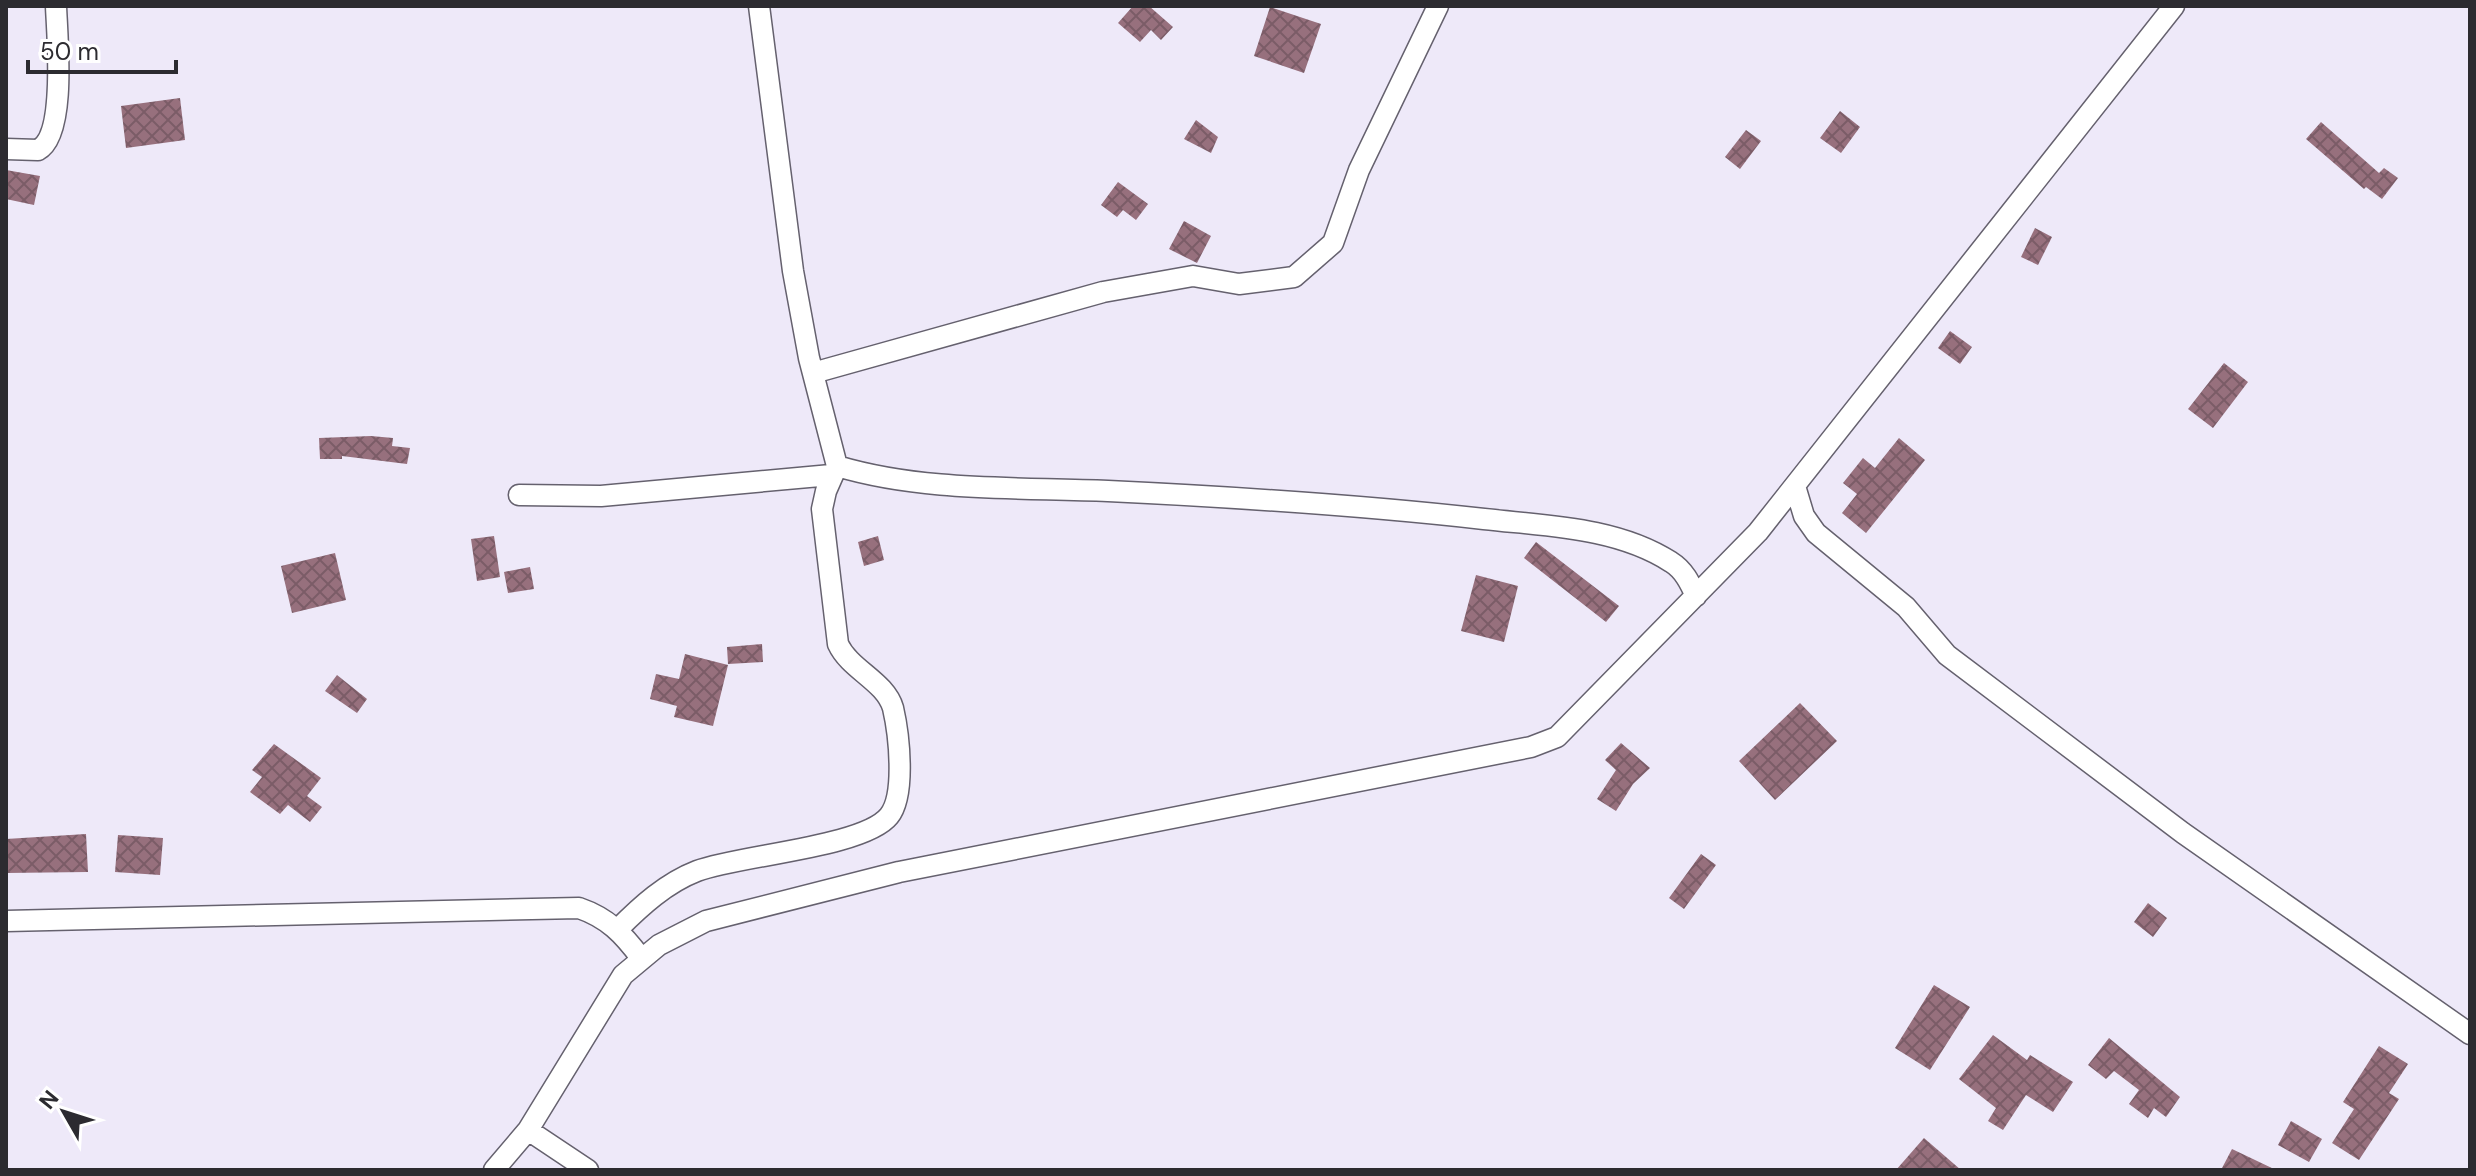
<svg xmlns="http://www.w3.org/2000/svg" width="2476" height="1176" font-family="'DM Sans',sans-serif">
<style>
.building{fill:url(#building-cross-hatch)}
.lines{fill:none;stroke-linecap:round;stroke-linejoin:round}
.minor-casing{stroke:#65616e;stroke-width:23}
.minor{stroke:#fff;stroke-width:20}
</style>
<defs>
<pattern id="building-cross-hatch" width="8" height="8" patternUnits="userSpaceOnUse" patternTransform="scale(2)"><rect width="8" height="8" fill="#97707d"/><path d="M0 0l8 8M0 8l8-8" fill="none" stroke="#7b5c67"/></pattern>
</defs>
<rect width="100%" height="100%" fill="#eee9f9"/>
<path class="building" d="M1133,6h16l24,21 -12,13 -10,-10 -11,12 -22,-19z
M1270,7l51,17 -17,49 -50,-17z
M180,98l5,42 -59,8 -5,-42z
M1840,111l20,16 -19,26 -21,-15z
M1196,120l22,17 -7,16 -27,-14z
M2321,122l58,51 5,-5 14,10 -16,21 -16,-12 -2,2 -58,-50z
M1746,130l15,11 -21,28 -15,-12z
M6,170l34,6 -6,29 -28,-6z
M1118,182l30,22 -12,16 -13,-10 -6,7 -16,-12z
M1184,221l27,15 -14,27 -28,-14z
M2035,228l17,9 -14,28 -17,-8z
M1950,331l22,16 -12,17 -22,-16z
M2224,363l24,19 -35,46 -25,-19z
M371,436l22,2 -1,8 18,2 -3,16 -65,-8v3h-22l-1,-21z
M1899,438l26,22 -59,73 -24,-20 15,-19 -14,-11 20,-25 12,10z
M494,536l6,41 -23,4 -6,-42z
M878,536l6,24 -20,6 -6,-24z
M1536,542l83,64 -13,16 -82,-64z
M335,553l11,47 -54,13 -11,-47z
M530,567l4,22 -26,4 -4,-21z
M1476,575l42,11 -14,56 -43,-11z
M762,644l1,18 -35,2 -1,-17z
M685,654l43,11 -15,61 -39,-9 3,-11 -27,-7 6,-25 23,5z
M337,675l30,24 -10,14 -32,-22z
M1800,703l37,38 -62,59 -36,-39z
M1621,743l29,25 -17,16 -17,27 -19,-12 19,-29 -11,-10z
M274,744l47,34 -14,18 15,11 -12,15 -22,-17 -8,9 -30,-22 12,-15 -10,-7z
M86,834l2,38 -82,1v-34z
M118,835l45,3 -3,37 -45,-3z
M1701,854l15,11 -32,44 -15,-11z
M2148,903l19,15 -14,19 -19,-15z
M1934,985l36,22 -40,63 -35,-22z
M1993,1035l34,25 3,-5 43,27 -20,30 -27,-17 -23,35 -15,-9 8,-13 -37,-29z
M2109,1038l71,59 -14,20 -12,-9 -6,10 -19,-14 10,-14 -25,-19 -8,8 -18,-14z
M2379,1046l29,18 -19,29 10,6 -40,61 -27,-17 22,-34 -11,-7z
M2291,1121l31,18 -13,23 -31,-17z
M1924,1138l37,32h-65z
M2232,1149l44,21h-55z"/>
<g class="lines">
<g class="minor-casing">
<path id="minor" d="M6,149l32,1c29,-15 19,-115 18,-144
M813,373l290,-81 90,-16 46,8 55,-7 39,-34 26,-73 79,-164
M837,466c87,26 181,21 271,25 125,6 252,14 376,28 62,7 133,8 187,43 13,8 19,21 25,34
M1795,486l9,30 12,17 90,74 41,48 236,178 287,201
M519,495l82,1 230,-21
M6,921l573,-13c29,10 44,26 62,50
M618,929c23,-23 48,-46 79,-58 44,-16 167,-24 192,-55 17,-21 10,-82 4,-108 -8,-27 -43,-38 -55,-64l-16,-135 4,-18 11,-25 -28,-108 -16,-87 -34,-265
M528,1130l60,40
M494,1170l34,-40 95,-155 36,-30 47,-24 193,-49 632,-125 26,-10 201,-205 416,-526"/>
</g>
<use href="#minor" class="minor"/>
</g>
<rect width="2476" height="1176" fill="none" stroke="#2c2b30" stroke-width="16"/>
<g transform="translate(64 1112) rotate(309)" stroke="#ffffff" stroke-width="6" paint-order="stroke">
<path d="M0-6L14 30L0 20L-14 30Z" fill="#2c2b30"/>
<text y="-12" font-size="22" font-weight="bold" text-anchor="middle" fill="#2c2b30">N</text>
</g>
<path d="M28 60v12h148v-12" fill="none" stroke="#2c2b30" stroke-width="4"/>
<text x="40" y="60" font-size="24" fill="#2c2b30" stroke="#ffffff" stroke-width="6" paint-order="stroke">50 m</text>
</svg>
